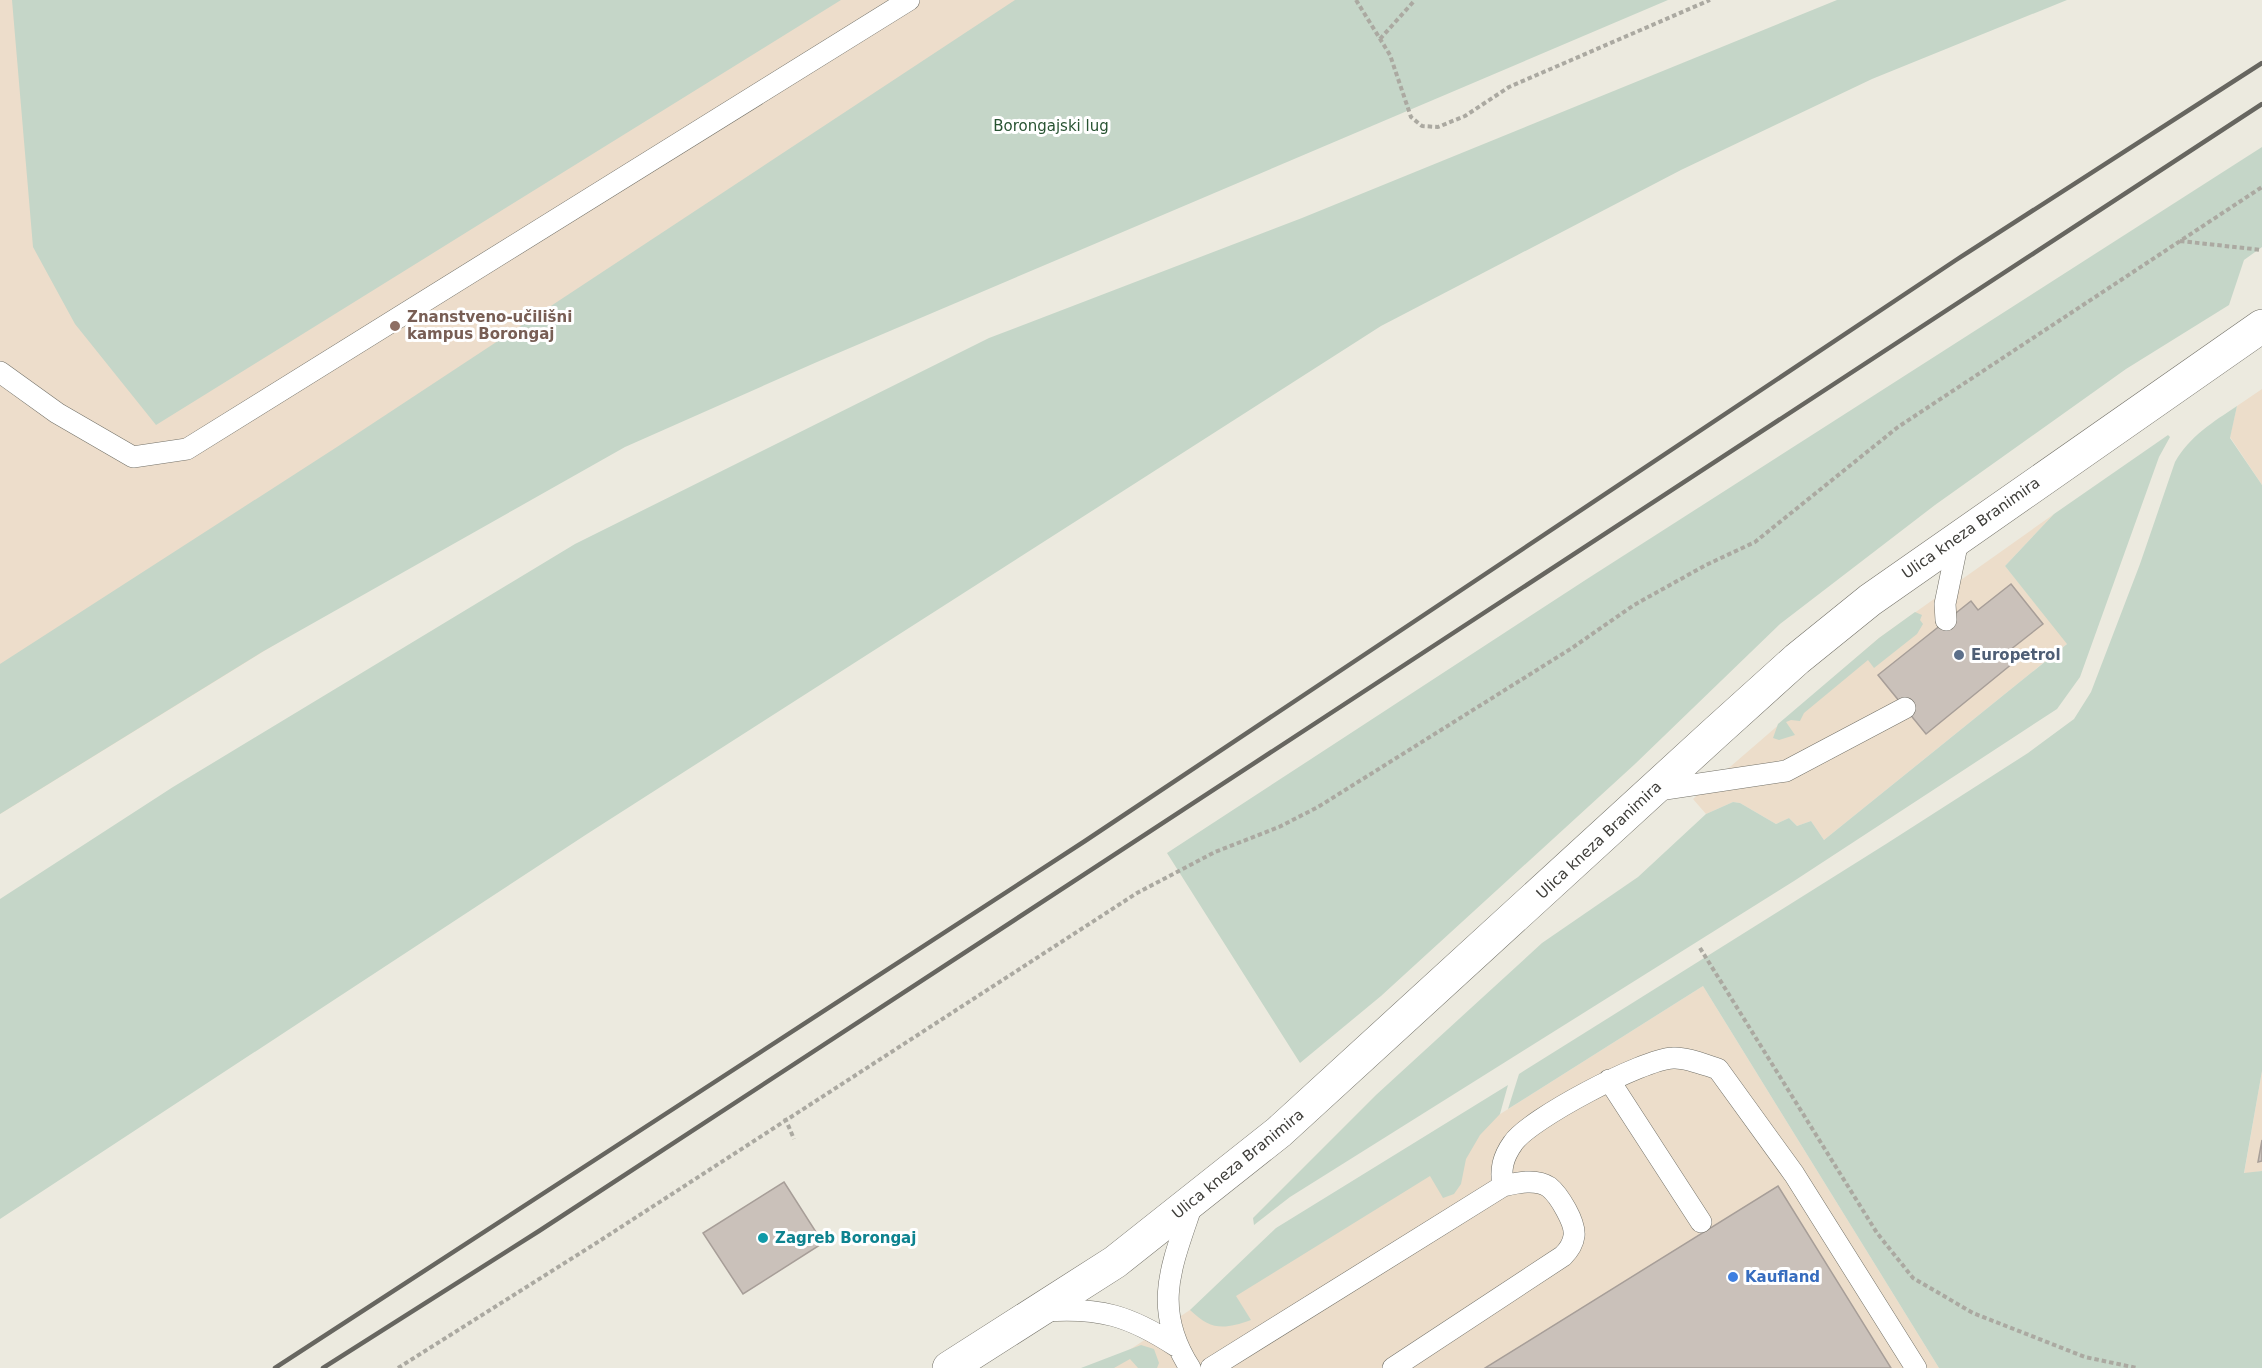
<svg xmlns="http://www.w3.org/2000/svg" width="2262" height="1368" font-family="'DejaVu Sans',sans-serif">
<style>
.commercial{fill:#ecddca}
.education{fill:#edddcb}
.green{fill:#c5d6c8}
.building{fill:#cac1ba;stroke:#a79e98;stroke-width:1.5}
.lines{fill:none;stroke-linecap:round;stroke-linejoin:round}
.service-casing{stroke:#737168;stroke-width:22}
.secondary-casing{stroke:#737168;stroke-width:34}
.path{stroke:#aba9a1;stroke-width:4;stroke-dasharray:4.5 3;stroke-linecap:butt}
.service{stroke:#fff;stroke-width:21}
.secondary{stroke:#fff;stroke-width:33}
.rail{stroke:#676660;stroke-width:4.5}
.education-dot{fill:#8d6e63;stroke:#fff;stroke-width:2}
.service-dot{fill:#5c6f8a;stroke:#fff;stroke-width:2}
.culture-dot{fill:#0f9aa8;stroke:#fff;stroke-width:2}
.shop-dot{fill:#3f7fe0;stroke:#fff;stroke-width:2}
.labels{text-anchor:middle;dominant-baseline:central;stroke-width:6;stroke-linejoin:round;paint-order:stroke}
.park-label{font-size:15px;fill:#285332;stroke:#fff}
.education-label{font-size:15px;font-weight:bold;fill:#785e54;stroke:#fff;text-anchor:start}
.street-label{font-size:15px;fill:#3d3c38;stroke:#fff}
.service-label{font-size:15px;font-weight:bold;fill:#4e5e75;stroke:#fff;text-anchor:start}
.culture-label{font-size:15px;font-weight:bold;fill:#0d838f;stroke:#fff;text-anchor:start}
.shop-label{font-size:15px;font-weight:bold;fill:#366cbe;stroke:#fff;text-anchor:start}
</style>
<rect width="100%" height="100%" fill="#eceadf"/>
<path class="commercial" d="M2262,389v96l-32,-48 7,-31z
M2054,514l-49,52 63,77 -244,197 -13,-19 -14,5 -8,-8 -13,6 -36,-21 -7,-1 -27,12 -13,-15 186,-161z
M1703,986l236,382h-837l88,-58z
M2262,1071v100l-18,3z"/>
<path class="education" d="M0,0h1319l-1319,814z"/>
<path class="green" d="M12,0h829l-685,425 -81,-101 -42,-77z
M1015,0h653l-851,362 -192,85 -363,205 -262,162v-150l340,-219z
M1837,0h230l-195,79 -191,91 -300,156 -794,508 -587,385v-320l173,-112 402,-243 414,-206 313,-120z
M2262,147v100l-18,13 -15,45 -103,64 -191,136 -155,119 -145,140 -254,232 -81,67 -133,-210 420,-274z
M2237,406l-7,32 32,47v586l-18,102 18,-2v197h-323l-236,-382 -195,123 11,-35 367,-230 142,-91 46,-34 17,-27 49,-128 35,-102c15,-26 38,-40 62,-56z
M2168,435l2,2 -11,20 -79,220 -23,32 -263,172 -504,316 -36,28 -1,-7 123,-123 166,-152 96,-66 68,-63 27,-12 7,1 36,21 13,-6 8,8 14,-5 13,19 243,-196 -62,-78 49,-52z
M1915,612l7,3 -2,5 3,4 -6,10 -43,34 -6,-8 -64,53 -4,8 -9,-1 -5,2 9,13 -16,5 -6,-2 5,-14 101,-86z
M1508,1085l-8,29 -20,21 -14,24 -5,25 -7,10 -11,4 -13,-22 -194,120 15,24c-28,10 -40,10 -61,-10l86,-82z
M1141,1345l13,4 5,14 -2,5h-19l-8,-9 -16,9h-33z"/>
<path class="building" d="M2011,584l32,40 -33,26 8,9 -92,75 -48,-59 93,-74 7,9z
M2262,1140v21l-4,1z
M784,1182l39,61 -80,51 -40,-61z
M1778,1186l113,182h-406z"/>
<g class="lines">
<g class="service-casing">
<path id="service" d="M0,372l57,41 76,44 54,-8 722,-449
M1946,620l-1,-16 14,-68
M1652,791l134,-20 119,-63
M1609,1080l92,142
M1503,1186c-3,-17 0,-29 10,-43 16,-24 130,-84 160,-85 13,-1 32,7 45,11l76,105 122,194
M1045,1311c55,-4 85,5 131,35
M1190,1368c-39,-61 -18,-103 3,-166
M1211,1368l292,-182c13,-3 33,-8 46,1 10,8 27,36 25,49 -1,8 -5,14 -11,20l-170,112"/>
</g>
<g class="secondary-casing">
<path id="secondary" d="M949,1368l166,-106 164,-130 436,-399 82,-74 73,-59 392,-274"/>
</g>
<path class="path" d="M1356,0l34,55 21,62 11,9 16,1 27,-11 44,-29 201,-87
M1380,39l35,-39
M2180,241l82,9
M1700,948l177,285 36,45 60,35 112,44 52,11
M785,1118l9,21
M398,1368l203,-128 536,-347 78,-41 64,-25 39,-20 254,-159 62,-43 72,-40 49,-23 143,-115 364,-240"/>
<use href="#service" class="service"/>
<use href="#secondary" class="secondary"/>
<path class="rail" d="M275,1368l810,-527 871,-581 306,-197
M323,1368l216,-137 1723,-1127"/>
</g>
<circle class="education-dot" cx="395" cy="326" r="6"/>
<circle class="service-dot" cx="1959" cy="655" r="6"/>
<circle class="culture-dot" cx="763" cy="1238" r="6"/>
<circle class="shop-dot" cx="1733" cy="1277" r="6"/>
<g class="labels">
<g class="park-label">
<text x="1051" y="126">Borongajski lug</text>
</g>
<g class="education-label">
<text x="407" y="317">Znanstveno-učilišni<tspan x="407" dy="17">kampus Borongaj</tspan></text>
</g>
<g class="street-label">
<text transform="translate(1971 528) rotate(-35)">Ulica kneza Branimira</text>
<text transform="translate(1599 840) rotate(-43)">Ulica kneza Branimira</text>
<text transform="translate(1238 1164) rotate(-39)">Ulica kneza Branimira</text>
</g>
<g class="service-label">
<text x="1971" y="655">Europetrol</text>
</g>
<g class="culture-label">
<text x="775" y="1238">Zagreb Borongaj</text>
</g>
<g class="shop-label">
<text x="1745" y="1277">Kaufland</text>
</g>
</g>
</svg>
